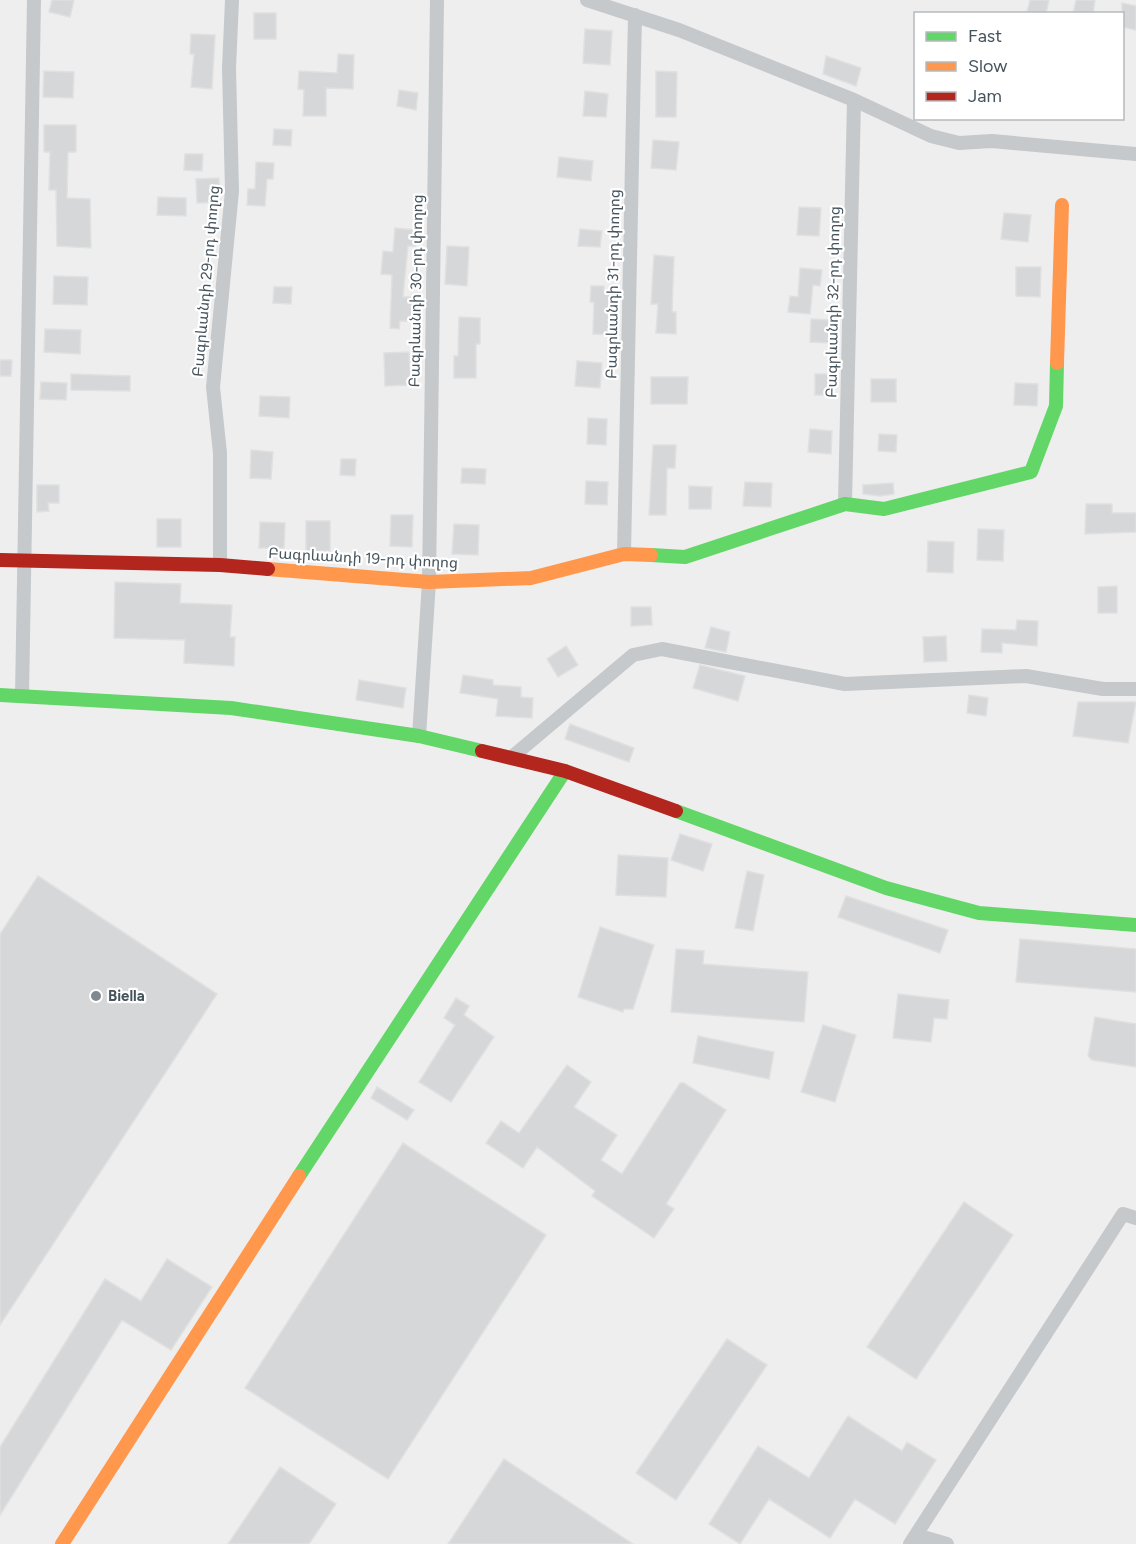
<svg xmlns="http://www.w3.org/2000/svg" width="1136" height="1544" font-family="Figtree,'Noto Sans Armenian',sans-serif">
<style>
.building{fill:#d6d7d8;stroke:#e0e0e1;stroke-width:1.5}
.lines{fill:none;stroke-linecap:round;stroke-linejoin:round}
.street{stroke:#c5c9cb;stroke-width:14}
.fast{stroke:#63d668;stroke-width:14}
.slow{stroke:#ff974d;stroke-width:14}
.jam{stroke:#b3261e;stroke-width:14}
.poi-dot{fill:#80898f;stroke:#fff;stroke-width:2}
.labels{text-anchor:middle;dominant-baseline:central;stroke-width:4.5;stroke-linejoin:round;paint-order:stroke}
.street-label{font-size:15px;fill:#45535c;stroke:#fff}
.poi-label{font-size:15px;font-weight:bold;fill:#45535c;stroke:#fff;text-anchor:start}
</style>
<rect width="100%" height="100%" fill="#efeeee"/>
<path class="building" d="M52,0h22l-4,17 -21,-5z
M1030,0h19l-3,14 -19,-2z
M1076,0h19l-2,14h-20z
M1122,3l14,3v24l-14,-3z
M254,13h22v26h-22z
M585,29l27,2 -2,34 -27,-2z
M191,34l24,1 -3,54 -21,-2 3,-33h-4z
M338,54l16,1 -1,34 -27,-1v28h-23l1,-26 -6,-1 1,-18 38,2z
M826,56l35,12 -5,18 -33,-12z
M44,71l30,1 -1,26 -30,-1z
M656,71l21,1 -1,45h-20z
M399,90l19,3 -2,17 -19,-4z
M585,91l23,3 -2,23 -23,-1z
M44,125h32v27h-8l-1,46 23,1 1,49 -34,-2 -1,-56h-7l1,-38h-6z
M274,129l18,1 -1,16 -18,-1z
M653,140l26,2 -3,28 -25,-2z
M185,154h18l-1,17 -18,-1z
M559,157l34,4 -2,20 -34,-4z
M256,162l18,1 -1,16h-6l-2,27 -18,-1 1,-16h7z
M219,178l1,24 -23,1 -1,-24z
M158,197l28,1v18l-29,-1z
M799,207l22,1 -2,28 -22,-1z
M1004,213l27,2 -3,27 -27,-3z
M395,228l22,2 -2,16h-7l-5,51h10l-1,24h-12l-1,8 -9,-1 2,-53 -11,-1 2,-23 10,1z
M580,229l22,2 -2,16 -22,-1z
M447,246l22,1 -2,39 -22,-2z
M654,255l20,2 -2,55h4v22l-20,-1 2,-29h-7z
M1016,267h25l-1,30 -24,-1z
M800,268l22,2 -2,16 -7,-1 -3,29 -22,-2 2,-16 8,1z
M54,276l34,1 -1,28 -34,-1z
M591,286h13v5l10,1 -3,43 -18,-1 1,-32h-4z
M274,287h18l-1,17 -18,-1z
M459,317l21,1v26h-4v34h-22v-22h4z
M811,319l20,1 -1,23 -20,-1z
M45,329l36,1 -1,24 -36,-2z
M409,352l2,33 -26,1 -1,-33z
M0,360h12l-1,16h-11z
M577,361l25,2 -2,25 -25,-2z
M71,374l59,2v15l-59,-1z
M815,374h19l-1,21h-18z
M651,377h37l-1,27h-36z
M871,379h25v23h-25z
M41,382l26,1 -1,17 -26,-1z
M1015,383l23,1 -1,22 -23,-1z
M260,396l30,1 -1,21 -30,-2z
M588,418l19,1 -1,26 -19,-1z
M810,429l22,2 -1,23 -23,-2z
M879,434l18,1 -1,17 -18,-1z
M653,445h23l-1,23h-8l-1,47h-17z
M251,450l22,2 -2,27 -21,-1z
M341,459h15l-1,17 -15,-1z
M462,468l24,1 -1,15 -24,-1z
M586,481l22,1 -1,23 -22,-1z
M745,482l27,1 -1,24 -28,-1z
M893,483l1,11 -14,2 -17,-2v-9z
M37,485h22v18h-11l1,8 -12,1z
M689,486l23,1 -1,22h-22z
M1086,504h26v9h24v19l-51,2z
M391,515h22l-1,32 -22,-1z
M157,519h24v28h-24z
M306,521h24v30h-24z
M260,522l25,1 -1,25h-25z
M454,524l25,1 -1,30 -26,-1z
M978,529l26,1 -1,31 -26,-1z
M928,541l26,1 -1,31 -26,-1z
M115,582l66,2 -1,19 52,2 -2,32h5l-1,29 -50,-3 1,-23 -71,-2z
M1117,586v27h-19v-26z
M631,607h20l1,18 -21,1z
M1017,620l21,1 -1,25 -35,-3v10l-21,-1 1,-23 34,1z
M711,627l19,5 -4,20 -21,-4z
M946,636l1,25 -23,1 -1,-25z
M566,646l12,19 -20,12 -11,-18z
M700,665l45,11 -7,25 -45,-13z
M463,675l30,5v5l28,2v10l12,1 -1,20 -36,-2 2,-17 -38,-6z
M359,680l47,8 -3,20 -47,-8z
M969,695l19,3 -2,18 -19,-3z
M1078,702h58l-8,41 -55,-7z
M570,724l64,24 -5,14 -64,-23z
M680,834l32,10 -9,27 -32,-11z
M618,855l50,3 -2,39 -50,-2z
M747,871l17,4 -11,56 -18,-3z
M38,876l179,118 -217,331v-391z
M846,896l102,34 -8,23 -102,-36z
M600,927l54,18 -21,64h-9l-1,3 -45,-15z
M1020,939l116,10v43l-120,-10z
M676,949l28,2 -1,13 105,8 -4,50 -133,-10z
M898,994l51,6 -2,19 -13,-1 -3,24 -38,-4z
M456,998l13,8 -5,9 30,22 -43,65 -32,-20 36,-57 -11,-7z
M1095,1017l41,7v43l-44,-7 -4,-4z
M823,1025l33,10 -21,67 -34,-10z
M698,1036l76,16 -5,27 -76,-16z
M567,1065l24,17 -17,25 43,28 -16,25 21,14 58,-91h4l42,27 -60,94 8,5 -20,29 -62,-42 3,-5 -58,-44 -14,21 -37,-25 15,-22 18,12z
M377,1087l37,23 -7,10 -36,-22z
M403,1143l143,92 -158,244 -143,-91z
M964,1202l49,33 -97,144 -49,-32z
M167,1259l45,28 -41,63 -49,-30 -122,195v-68l105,-168 36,22z
M727,1339l40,26 -91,135 -40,-27z
M848,1416l54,35 5,-9 29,18 -41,64 -40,-25 -25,39 -61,-39 -29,45 -31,-20 49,-78 51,32z
M504,1459l129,85h-185z
M280,1467l56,37 -27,40h-81z"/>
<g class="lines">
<path class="street" d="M587,0l92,30 175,70 77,36 28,7 33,-2 144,13
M845,504l9,-404
M624,554l11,-539
M220,565v-112l-7,-66 19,-196 -3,-123 3,-68
M22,696l12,-696
M419,736l10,-154 8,-582
M512,757l121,-102 29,-6 183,35 181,-8 77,13h33
M916,1535l31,9
M910,1544l213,-330 13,4"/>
<path class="fast" d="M651,555l34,2 160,-53 39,5 147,-37 25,-66 1,-43
M0,695l231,13 188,28 63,15
M676,811l210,77 93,25 157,12
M299,1176l266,-405"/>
<path class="slow" d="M1057,363l5,-158
M268,569l161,13 102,-4 93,-24 27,1
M62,1544l237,-368"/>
<path class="jam" d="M0,560l220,5 48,4
M482,751l83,20 111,40"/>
</g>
<circle class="poi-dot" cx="96" cy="996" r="6"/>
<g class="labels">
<g class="street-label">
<text transform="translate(206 281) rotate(-85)">Բագրևանդի 29-րդ փողոց</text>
<text transform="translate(613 284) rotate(-89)">Բագրևանդի 31-րդ փողոց</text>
<text transform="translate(416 291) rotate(-89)">Բագրևանդի 30-րդ փողոց</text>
<text transform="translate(833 302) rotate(-89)">Բագրևանդի 32-րդ փողոց</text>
<text transform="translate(363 558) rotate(3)">Բագրևանդի 19-րդ փողոց</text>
</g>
<g class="poi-label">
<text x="108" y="996">Biella</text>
</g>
</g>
<rect x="914" y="12" width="210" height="108" fill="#ffffff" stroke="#b5babe" stroke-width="1.5"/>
<rect x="926" y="32" width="30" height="9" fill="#63d668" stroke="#b5babe" stroke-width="1.5"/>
<text x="968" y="42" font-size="18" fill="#45535c">Fast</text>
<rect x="926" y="62" width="30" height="9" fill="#ff974d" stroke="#b5babe" stroke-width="1.5"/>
<text x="968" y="72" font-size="18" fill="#45535c">Slow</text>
<rect x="926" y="92" width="30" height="9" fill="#b3261e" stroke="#b5babe" stroke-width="1.5"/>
<text x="968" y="102" font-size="18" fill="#45535c">Jam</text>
</svg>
